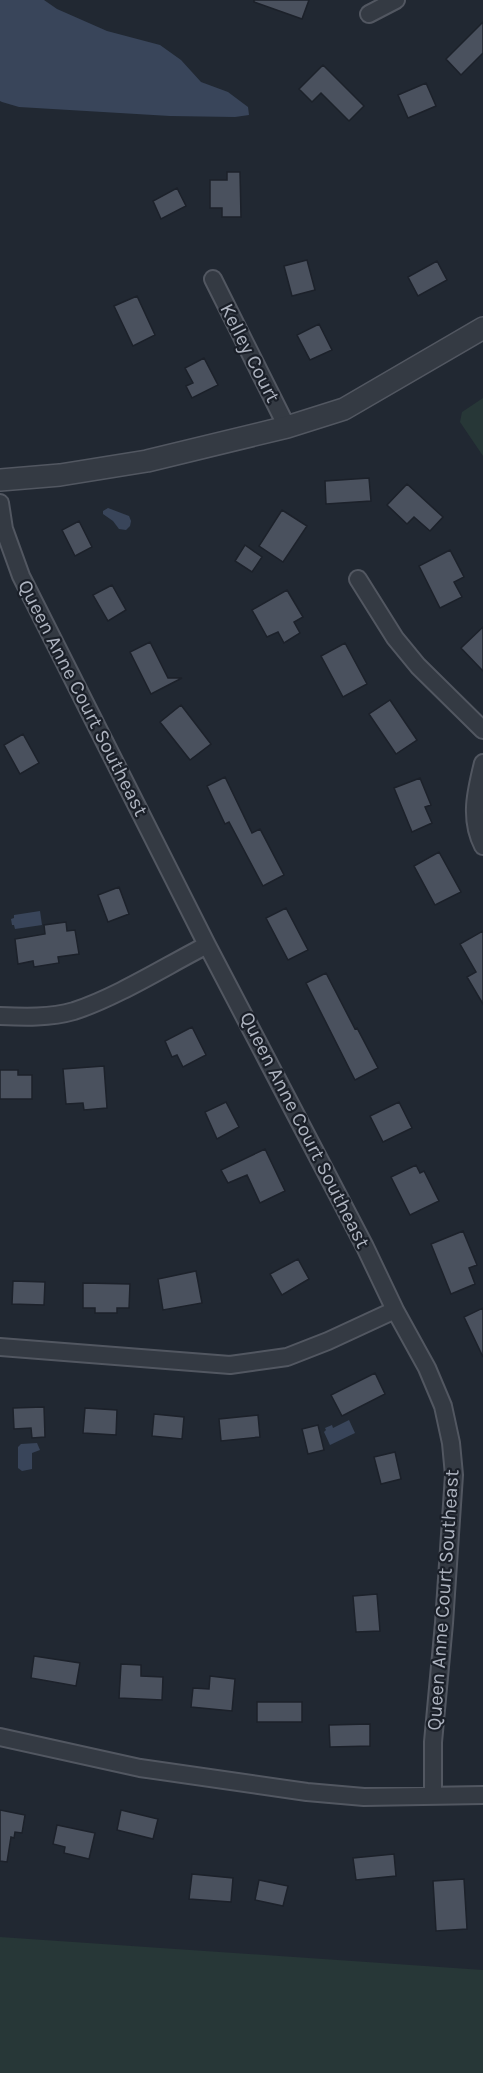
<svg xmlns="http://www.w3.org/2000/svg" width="483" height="2073" font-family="Karla,sans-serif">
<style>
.green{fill:#273737}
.water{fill:#39455a}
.building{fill:#4a515e;stroke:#1c212a;stroke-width:1.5}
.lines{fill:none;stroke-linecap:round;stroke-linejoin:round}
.minor-casing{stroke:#525761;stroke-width:20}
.tertiary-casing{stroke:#525761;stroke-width:24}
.minor{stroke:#343a43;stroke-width:16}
.tertiary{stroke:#343a43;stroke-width:21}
.labels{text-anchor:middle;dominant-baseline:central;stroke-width:4.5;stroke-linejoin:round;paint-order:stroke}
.street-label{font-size:20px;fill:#aeb4c0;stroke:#1a1f28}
</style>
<rect width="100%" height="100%" fill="#212832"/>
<path class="green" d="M483,398v58l-23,-34 2,-10z
M0,1937l483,33v103h-483z"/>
<path class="water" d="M0,0h44l13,9 50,22 53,14 21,15 20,22 27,10 20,15 1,8 -14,2 -65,-1 -151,-9 -17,-5 -2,-1z
M108,508l21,8 2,5 -1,5 -4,4 -7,-1 -6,-8 -10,-7v-3z
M40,911l2,14 -27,4 -1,-4h-2l-1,-6 3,-1v-3z
M349,1420l6,13 -25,12 -6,-13 2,-2 -1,-2 7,-3 1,3z
M37,1443l3,7 -8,3v16l-10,2 -4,-3v-21l3,-3z"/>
<path class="building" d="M254,0h55l-7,19 -48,-17z
M483,22v31l-22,22 -15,-16z
M323,65l41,41 -15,15 -28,-28 -9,9 -13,-13z
M426,83l10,23 -28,12 -10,-23z
M227,172h13l1,45h-19v-9h-12v-28h17z
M177,188l9,18 -25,13 -8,-18z
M307,260l8,30 -23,6 -8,-30z
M437,261l10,19 -29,16 -10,-19z
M137,296l18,39 -22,11 -19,-40z
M319,324l13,26 -22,10 -13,-25z
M204,358l14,27 -26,13 -6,-12 7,-3 -8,-15z
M369,478l2,23 -45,3 -1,-23z
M407,484l36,33 -13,14 -16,-14 -7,7 -20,-19z
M282,510l25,16 -24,36 -24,-16z
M79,521l13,26 -17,9 -13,-26z
M245,545l17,12 -10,15 -17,-11z
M450,550l14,27 -10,5 8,15 -22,11 -21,-42z
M112,585l14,25 -18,11 -15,-26z
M287,590l16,27 -9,5 6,11 -16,10 -6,-11 -11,5 -15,-27z
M483,627v44l-22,-23z
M150,642l18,36h14l-31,16 -21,-42z
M345,643l22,41 -24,13 -22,-41z
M390,700l27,40 -21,14 -27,-40z
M181,705l30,39 -21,16 -30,-38z
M23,734l16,29 -19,11 -16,-29z
M225,777l27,56 8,-4 24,46 -21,11 -34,-64 -4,2 -18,-38z
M420,778l11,27 -6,2 7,16 -20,9 -18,-44z
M439,852l22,40 -26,13 -21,-39z
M119,887l10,27 -21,8 -10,-27z
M286,908l22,42 -20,10 -22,-42z
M66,922l1,9 8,-1 4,24 -21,3 1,6 -25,4 -1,-6 -15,3 -3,-25 30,-5 -1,-9z
M483,931v73l-16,-27 9,-5 -16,-28z
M326,973l29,56 2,-1 21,40 -23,12 -49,-97z
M192,1027l14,28 -23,12 -6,-12 -5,2 -7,-16z
M104,1066l3,42 -23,2 -1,-7 -17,1 -3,-35z
M0,1070h18v5h14v24h-32z
M226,1102l13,25 -22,12 -12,-27z
M399,1102l13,26 -29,14 -13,-26z
M265,1149l20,42 -25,12 -13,-28 -19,8 -7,-13z
M416,1165l4,8 4,-2 15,30 -29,14 -19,-38z
M463,1231l14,34 -8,3 6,16 -24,10 -20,-50z
M298,1259l11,20 -27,16 -12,-21z
M196,1271l6,32 -39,7 -5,-31z
M13,1281l32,1 -1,23 -32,-1z
M83,1283l47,1 -1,24h-12v5h-22v-5h-12z
M483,1308v49l-19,-40z
M375,1373l10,21 -43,22 -11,-21z
M44,1407l1,30 -13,1 -1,-10 -17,1 -1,-21z
M85,1408l32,2 -1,25 -33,-2z
M154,1414l30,3 -2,22 -30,-3z
M258,1415l2,22 -39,4 -2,-22z
M318,1425l6,25 -16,4 -6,-25z
M395,1452l6,27 -20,5 -7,-27z
M377,1594l3,37 -24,1 -3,-36z
M34,1656l46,7 -4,23 -45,-8z
M121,1664l20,1v11l22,1 -1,23 -43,-2z
M210,1676l25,3 -3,32 -41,-4 2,-19 16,1z
M257,1702h45v20h-45z
M370,1724v22l-40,1 -1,-22z
M0,1810l25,5 -3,18 -7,-1 -1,6 -3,-1 -4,25 -7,-1z
M121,1810l37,9 -5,20 -36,-9z
M57,1825l38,8 -6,26 -25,-6 1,-6 -12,-3z
M394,1854l2,22 -40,4 -3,-22z
M192,1874l41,4 -2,24 -42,-3z
M464,1879l3,50 -31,2 -3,-50z
M259,1880l29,6 -5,20 -28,-6z"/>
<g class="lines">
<g class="minor-casing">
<path id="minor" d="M369,14l27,-14
M213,279l74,148
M0,503l4,26 17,47 186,369 158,302 30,63 32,58 16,38 8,37 3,32 -10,148 -11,119v53
M358,579l37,59 23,28 65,64
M483,763c-7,28 -14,56 0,83
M0,1016c24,1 50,2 74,-5 43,-14 92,-45 133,-66
M0,1347l230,18 57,-8 41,-16 67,-31
M0,1737l140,31 167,24 57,5 119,-2"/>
</g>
<g class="tertiary-casing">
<path id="tertiary" d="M0,480l60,-5 87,-14 140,-34 57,-18 139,-81"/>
</g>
<use href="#minor" class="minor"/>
<use href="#tertiary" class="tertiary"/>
</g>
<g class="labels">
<g class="street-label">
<text transform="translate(250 353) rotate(63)">Kelley Court</text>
<text transform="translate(83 698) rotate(63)">Queen Anne Court Southeast</text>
<text transform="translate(305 1130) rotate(63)">Queen Anne Court Southeast</text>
<text transform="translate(443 1600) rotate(-86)">Queen Anne Court Southeast</text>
</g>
</g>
</svg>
